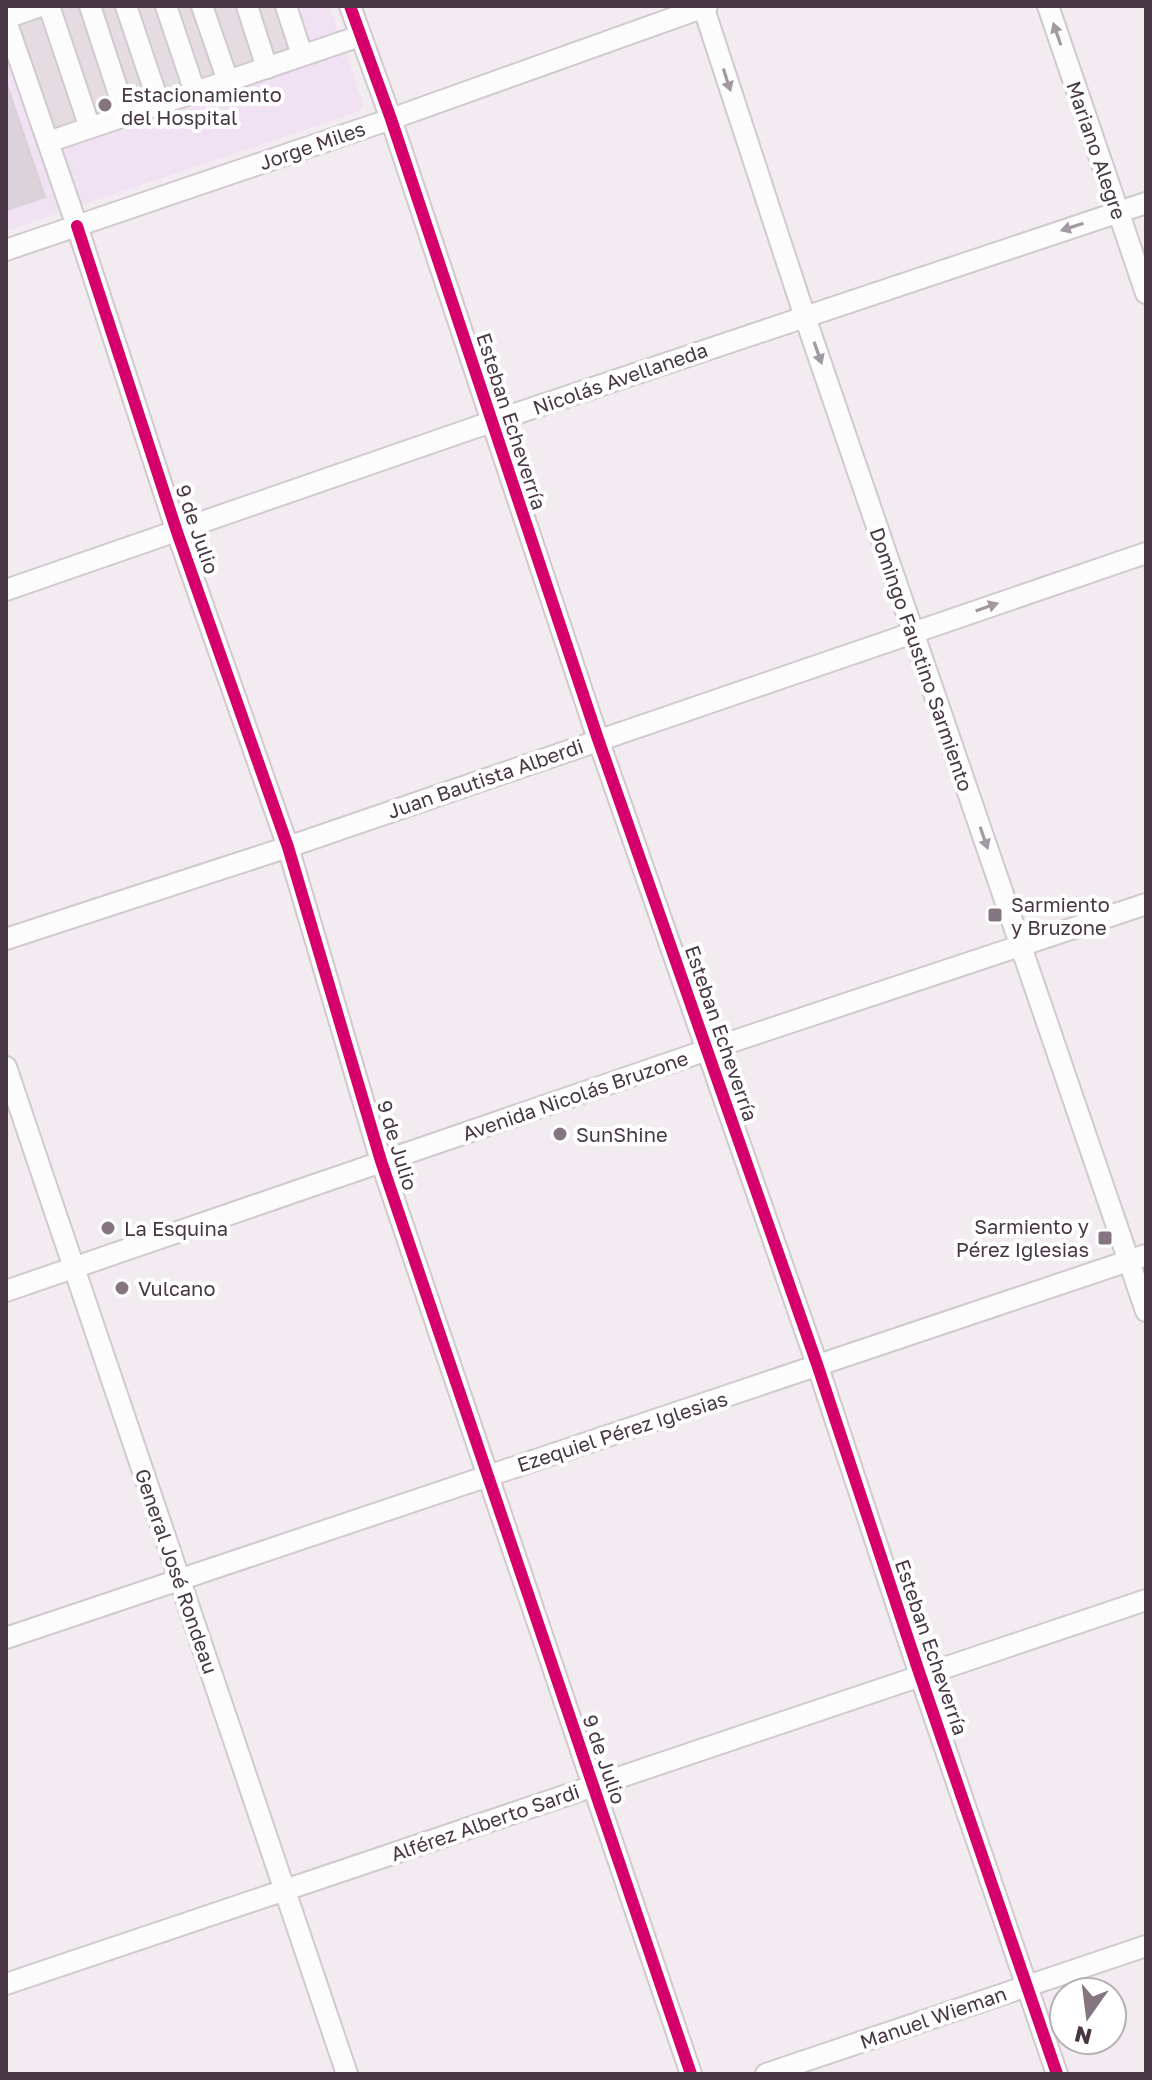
<svg xmlns="http://www.w3.org/2000/svg" width="1152" height="2080" font-family="'Golos Text',sans-serif">
<style>
.medical{fill:#f0e2f3}
.parking{fill:#e4dce1}
.building{fill:#dcd3da;stroke:#dad1d8;stroke-width:2}
.lines{fill:none;stroke-linecap:round;stroke-linejoin:round}
.minor-casing{stroke:#d0c9ce;stroke-width:24}
.minor{stroke:#fdfcfd;stroke-width:20}
.cycleway-casing{stroke:#fff;stroke-width:17}
.cycleway{stroke:#d6006c;stroke-width:12}
.oneway{fill:#a399a1}
.poi-dot{fill:#847581;stroke:#fff;stroke-width:3}
.labels{text-anchor:middle;dominant-baseline:central;stroke-width:8;stroke-linejoin:round;paint-order:stroke}
.poi-label{font-size:20px;fill:#493645;stroke:#fff;text-anchor:start}
.street-label{font-size:20px;fill:#493645;stroke:#fff}
</style>
<rect width="100%" height="100%" fill="#f2ebf0"/>
<path class="medical" d="M6,6h323l34,98 -3,7 -354,120z"/>
<path class="parking" d="M20,6h277l18,54 -270,91 -39,-113z"/>
<path class="building" d="M6,88h2l37,109 -39,13z"/>
<g class="lines">
<g class="minor-casing">
<path id="minor" d="M49,6l41,122
M90,6l36,110
M126,6l33,98
M166,6l29,86
M202,6l26,75
M247,6l20,62
M286,6l16,49
M350,6l41,113 207,620 220,628 102,308 137,399
M703,6l102,311 341,994
M1048,6l98,287
M6,18l34,-12
M6,21l71,205 100,306 111,315 93,314 310,913
M48,142l312,-106
M6,250l385,-131 316,-113
M6,590l485,-168 655,-219
M6,939l282,-92 858,-294
M6,1067l341,1007
M6,1291l701,-241 439,-146
M6,1638l1140,-383
M6,1984l1140,-384
M766,2074l380,-128"/>
</g>
<use href="#minor" class="minor"/>
<g class="cycleway-casing">
<path id="cycleway" d="M350,6l41,113 207,620 220,628 102,308 137,399
M77,226l100,306 111,315 93,314 310,913"/>
</g>
<use href="#cycleway" class="cycleway"/>
</g>
<defs><path id="oneway-solid" d="M-6-.8H1V-3.2L6.5 0L1 3.2V.8H-6Z" transform="scale(2)"/></defs>
<g class="oneway">
<use href="#oneway-solid" transform="translate(1057 34) rotate(-109)"/>
<use href="#oneway-solid" transform="translate(727 80) rotate(72)"/>
<use href="#oneway-solid" transform="translate(1072 227) rotate(162)"/>
<use href="#oneway-solid" transform="translate(818 353) rotate(71)"/>
<use href="#oneway-solid" transform="translate(987 607) rotate(-19)"/>
<use href="#oneway-solid" transform="translate(984 838) rotate(71)"/>
</g>
<g class="poi-dot">
<circle cx="105" cy="105" r="8"/>
<rect x="987" y="907" width="16" height="16" rx="4"/>
<circle cx="560" cy="1134" r="8"/>
<circle cx="108" cy="1228" r="8"/>
<rect x="1097" y="1230" width="16" height="16" rx="4"/>
<circle cx="122" cy="1288" r="8"/>
</g>
<g class="labels">
<g class="poi-label">
<text x="121" y="94">Estacionamiento<tspan x="121" dy="23">del Hospital</tspan></text>
<text x="1011" y="904">Sarmiento<tspan x="1011" dy="23">y Bruzone</tspan></text>
<text x="576" y="1134">SunShine</text>
<text x="1089" y="1226" text-anchor="end">Sarmiento y<tspan x="1089" dy="23">Pérez Iglesias</tspan></text>
<text x="124" y="1228">La Esquina</text>
<text x="138" y="1288">Vulcano</text>
</g>
<g class="street-label">
<text transform="translate(312 145) rotate(-19)">Jorge Miles</text>
<text transform="translate(1097 150) rotate(71)">Mariano Alegre</text>
<text transform="translate(620 378) rotate(-19)">Nicolás Avellaneda</text>
<text transform="translate(512 421) rotate(72)">Esteban Echeverría</text>
<text transform="translate(198 529) rotate(71)">9 de Julio</text>
<text transform="translate(922 659) rotate(71)">Domingo Faustino Sarmiento</text>
<text transform="translate(485 778) rotate(-19)">Juan Bautista Alberdi</text>
<text transform="translate(722 1033) rotate(71)">Esteban Echeverría</text>
<text transform="translate(575 1095) rotate(-19)">Avenida Nicolás Bruzone</text>
<text transform="translate(398 1145) rotate(73)">9 de Julio</text>
<text transform="translate(622 1431) rotate(-18)">Ezequiel Pérez Iglesias</text>
<text transform="translate(177 1571) rotate(71)">General José Rondeau</text>
<text transform="translate(932 1647) rotate(71)">Esteban Echeverría</text>
<text transform="translate(605 1759) rotate(71)">9 de Julio</text>
<text transform="translate(485 1822) rotate(-19)">Alférez Alberto Sardi</text>
<text transform="translate(933 2017) rotate(-19)">Manuel Wieman</text>
</g>
</g>
<rect width="1152" height="2080" fill="none" stroke="#493645" stroke-width="16"/>
<g transform="translate(1088 2016) rotate(194)"><circle r="38" fill="#ffffff" stroke="#b6afb5" stroke-width="2"/>
<path d="M0-6L14 30L0 20L-14 30Z" fill="#847581"/>
<text y="-12" font-size="22" font-weight="bold" text-anchor="middle" fill="#493645">N</text>
</g>
</svg>
